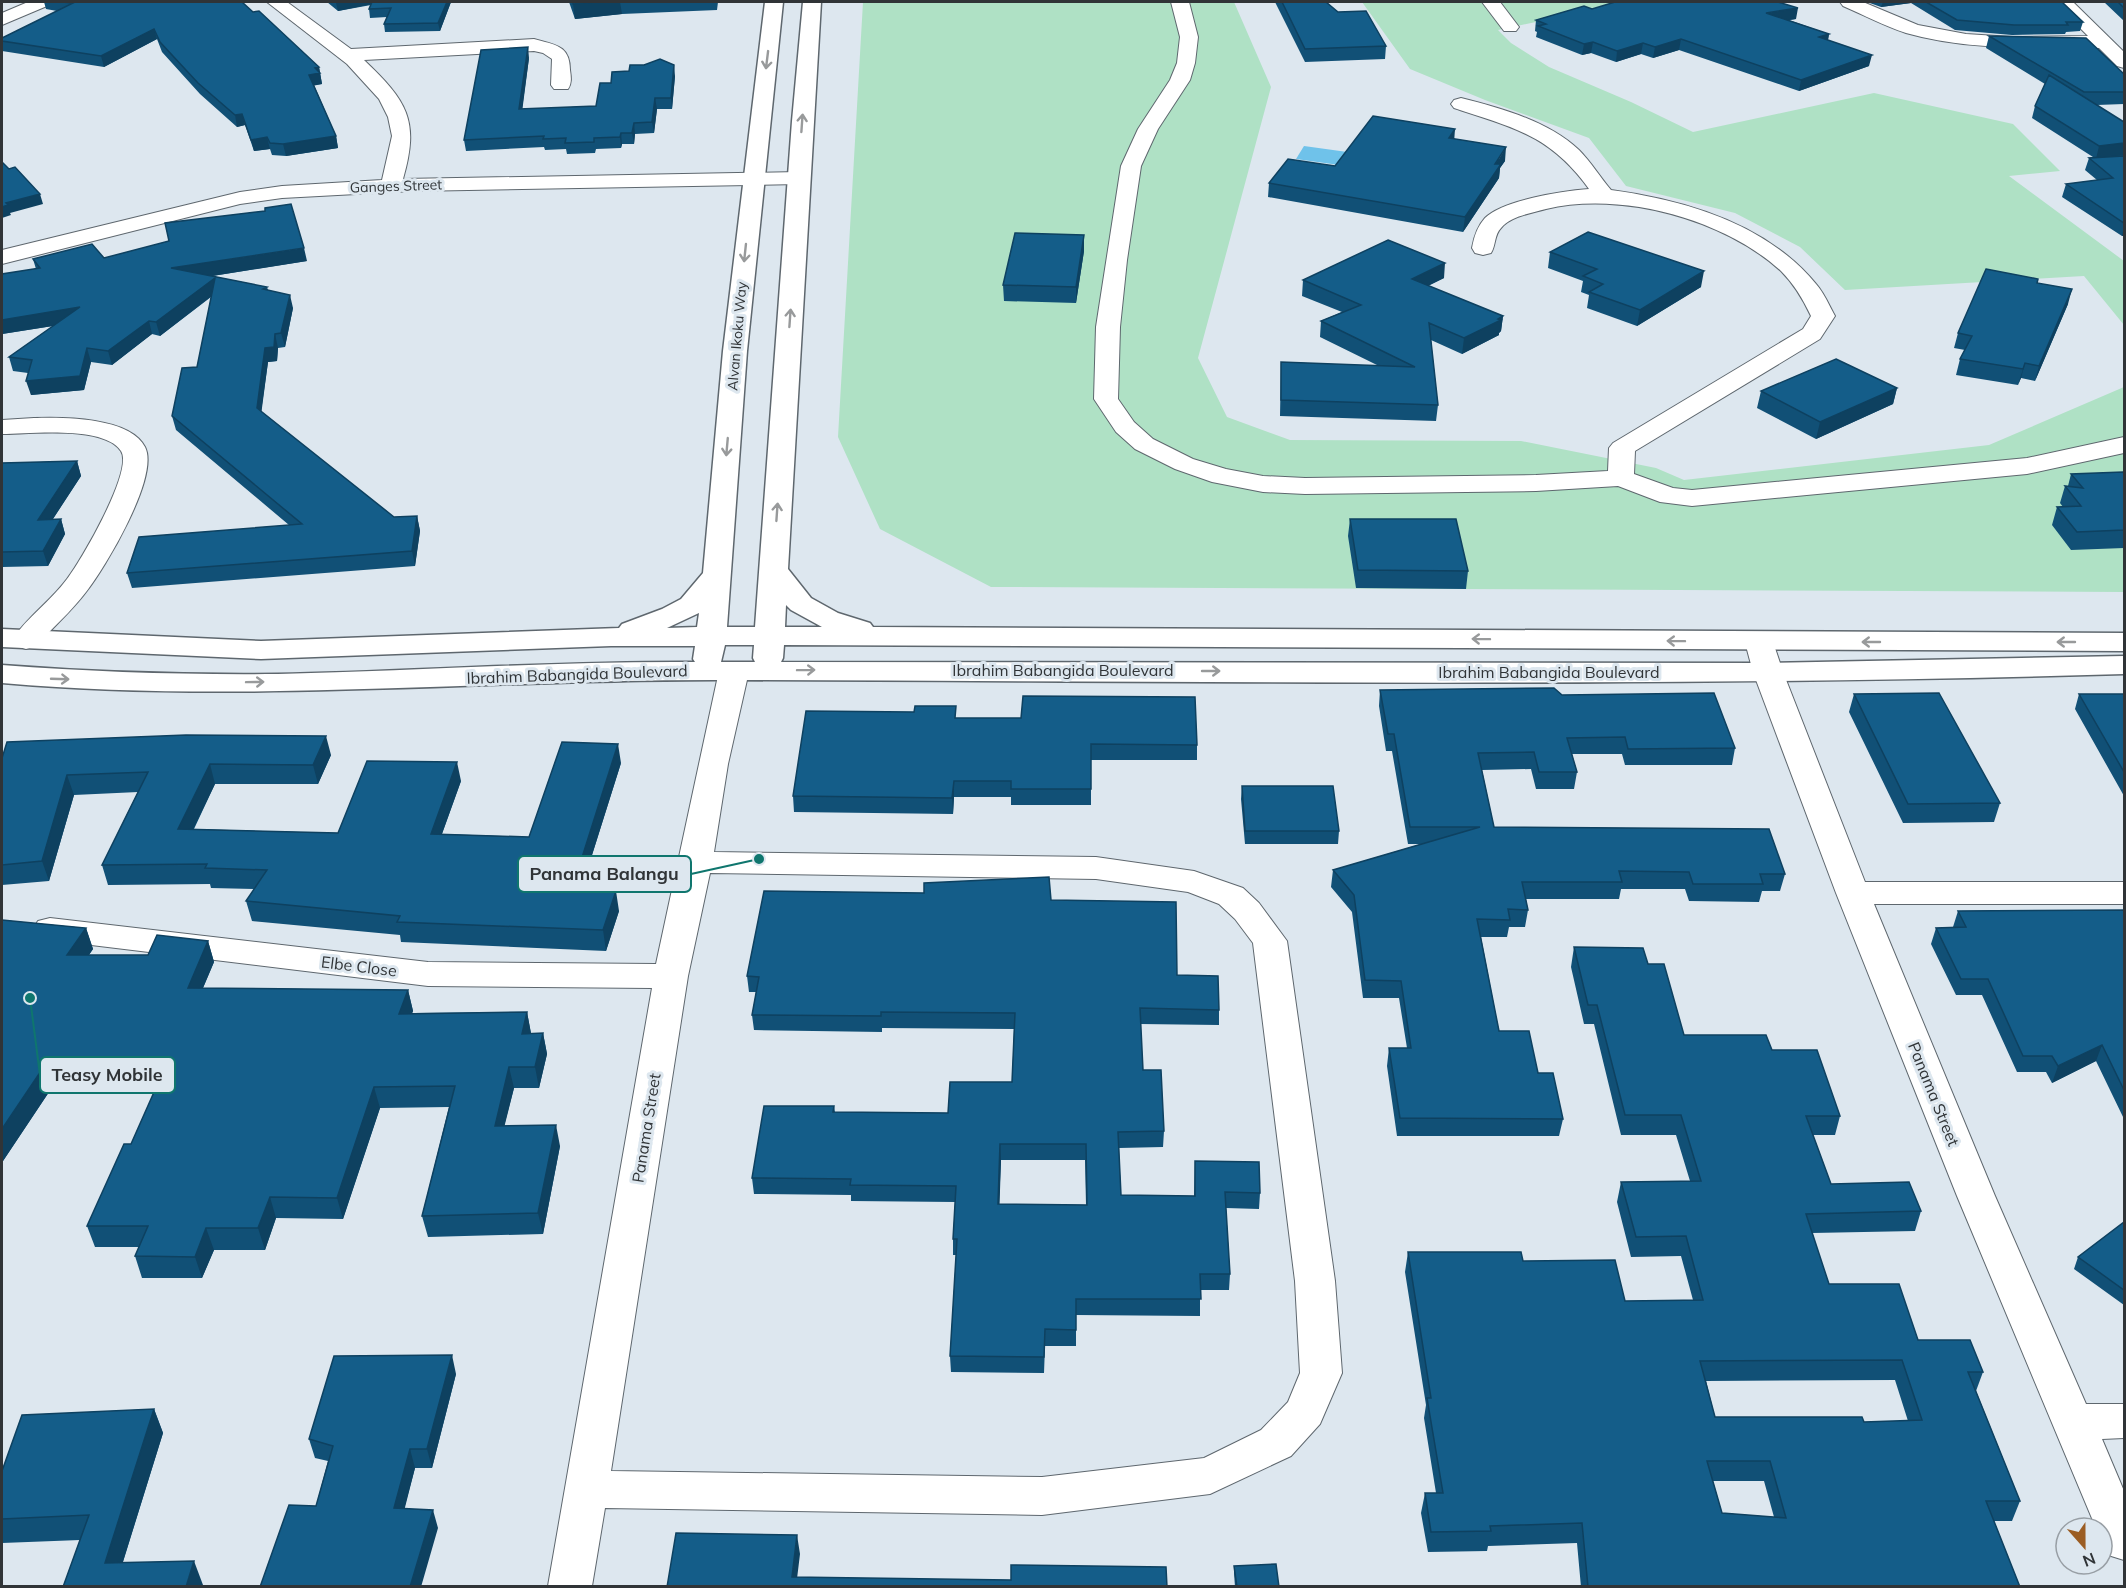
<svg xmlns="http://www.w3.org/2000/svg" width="2126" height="1588" font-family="Mulish,sans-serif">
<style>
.green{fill:#afe1c5}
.water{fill:#6fc2ea}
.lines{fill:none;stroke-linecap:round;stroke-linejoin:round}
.street-casing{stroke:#5e676e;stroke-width:2}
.secondary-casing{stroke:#5e676e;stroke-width:3}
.street{fill:#fff;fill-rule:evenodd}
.secondary{fill:#fff;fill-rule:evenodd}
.wall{fill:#115076;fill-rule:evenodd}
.shaded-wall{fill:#0e4160}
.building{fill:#145d89;stroke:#0e4160;stroke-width:1.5;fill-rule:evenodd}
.oneway{stroke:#989a9b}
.labels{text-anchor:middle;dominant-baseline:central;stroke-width:6;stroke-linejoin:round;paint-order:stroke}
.far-street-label{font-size:14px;fill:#303437;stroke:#dde7ef}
.street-label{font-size:16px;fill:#303437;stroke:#dde7ef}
.leader{fill:none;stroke:#0f766e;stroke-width:2}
.callout-dot{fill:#0f766e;stroke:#dde7ef;stroke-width:2}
.callout{fill:#dde7ef;stroke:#0f766e;stroke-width:2}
.callout-label{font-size:18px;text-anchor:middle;font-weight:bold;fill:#303437}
</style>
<rect width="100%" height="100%" fill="#dde7ef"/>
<path class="green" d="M863,2h371l37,85 -73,271 29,59 63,23 231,1 135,27 28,12 305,-35 135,-58v205l-1133,-5 -111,-58 -42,-92z
M1362,2h268l-132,28 13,13 38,24 82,35 62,30 181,-39 139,31 47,47 -51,5 115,85v64l-40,-49 -239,14 -45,-43 -65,-34 -109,-27 -37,-48 -104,-38 -75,-31z"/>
<path class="water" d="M1304,146l65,9 -8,13 -65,-9z"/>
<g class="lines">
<g class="street-casing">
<path id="street" d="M28,2h22l-3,4 -45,19v-12z
M267,2h20l64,47 183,-10c21,6 36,6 36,31 1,7 2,13 -2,19h-14l-3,-4 1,-26 -9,-6 -9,-2 -170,9c43,41 56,60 39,119l396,-7 7,2 3,4 -3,4 -7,2 -387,7 -130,7 -42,6 -238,60v-14l238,-58 42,-6 100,-6 10,-44 -4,-19 -9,-18 -32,-35z
M1171,2h18l9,35 -3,26 -5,17 -32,49 -17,37 -14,94 -7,67 -2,72 16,23 19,17 40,20 33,10 37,7 42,2 231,-3 72,-4 1,-23 4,-5 190,-114 8,-13c-8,-17 -17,-32 -30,-45 -57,-52 -160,-80 -235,-62 -14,4 -35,7 -45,19 -7,7 -5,17 -10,25l-8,2 -8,-2 -3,-5c2,-11 5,-21 13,-30 18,-18 78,-27 104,-29 -39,-54 -75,-61 -135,-81l-3,-4 3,-4 7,-2c40,10 87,23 118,52 12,12 21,27 32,40 74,10 156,34 205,94 8,9 13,21 19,32l-15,23 -185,112 -1,23 39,14 19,2 335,-32 97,-21v16l-97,21 -335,32 -32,-4 -42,-16 -82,5 -231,3 -42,-2 -51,-10 -37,-13 -40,-20 -19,-17 -22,-33 2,-72 25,-161 17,-37 32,-49 7,-17 3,-26z
M1482,2h18l19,25 -3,4h-12z
M1840,2h23l55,23 48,9 46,3 76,-1 -34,-34h19l51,50v16l-7,-2 -18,-18c-65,-1 -130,3 -193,-15 -22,-7 -42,-18 -63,-27z
M34,418c29,-1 96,-1 111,29 15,29 -40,121 -59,145 -15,20 -34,36 -50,54l-10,3 -10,-3 -4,-6c15,-23 39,-39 55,-61 14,-18 67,-109 54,-128 -17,-26 -92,-17 -119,-17v-14z
M1759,633l10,3 4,6 10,30 82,210h259v22h-250l121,292 91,208h38v34l-22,1 22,52v69l-16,-5 -6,-14v-13h-6l-139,-332 -121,-303 -83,-221 -8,-30 4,-6z
M734,662l10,3 5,6 -21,93 -14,88 382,5 98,14 49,17 16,15 28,38 48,340 7,92 -22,51 -29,32 -81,38 -168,21 -437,-7 -13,78h-44l104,-598 -224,-2 -378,-46 -12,-3 -5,-8 5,-8 12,-3 378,44 228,2 63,-293 5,-6zM710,873l386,6 92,13 31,12 16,15 18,24 42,338 5,92 -12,29 -27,28 -57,28 -162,19 -431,-6 77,-495z"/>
</g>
<g class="secondary-casing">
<path id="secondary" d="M765,2h18l-36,349 -20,276h28l37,-506 11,-119h18l-33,567 23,29 27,15 32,10 3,4 1251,6v18l-1340,-6 -1,13 -2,4 987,1 356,-7v18c-469,14 -939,7 -1408,6 -238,0 -476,24 -714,3v-18c92,7 184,10 276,9 139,-3 278,-13 417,-12l-2,-3 2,-13h-84l-350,13 -259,-12v-18l259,12 358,-13 3,-4 40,-15 19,-10 22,-26 20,-222zM786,605l5,5 31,17h-37zM699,613l-2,14 -30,1zM725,645h29l-1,13 2,4h-34z"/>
</g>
<use href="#street" class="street"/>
<use href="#secondary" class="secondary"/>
</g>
<path class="wall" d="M44,2h198l11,10 66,55 3,17 -8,1 22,51 2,12 -52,8 -14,-1 -2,-6 -16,2 -9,-26 -8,2 -37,-33 -38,-42 -5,-13 -53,28 -102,-16v-13l55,-27 -11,-2z
M327,2h124l-11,29 -55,1 -1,-8 3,-7 -17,1 -1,-9 2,-4 -33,6z
M569,2h149l-1,8 -95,4 -47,5z
M1275,2h51l12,10 48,34 -1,13 -80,3z
M1867,2h195l21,20 -3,9 -14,1 -1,2 -53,1 -57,-5 -44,-27 -30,4z
M2104,2h20v19z
M1592,9l204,10 -7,1 40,14 -1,6 41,26 -70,25 -120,-41 -26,8 -12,-4 -25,8 -25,-9 -9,2 -46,-18 1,-5 -2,-1 1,-11z
M1989,36l135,38v30l-27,1 27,51v80h-2l-60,-39 4,-13 31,-4 -12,-10 4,-12 4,-1 -61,-39 3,-12 10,-22 -59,-36z
M529,58l-7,51 74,-3 15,-23 64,-7 -3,33h-15l-3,24 -19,1 -1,10h-12l-1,4 -25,1 -1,4 -28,1 -1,-5 -21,1 -1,-3 -78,4 -2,-11z
M1454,139l51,22 -5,7 -1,10 -36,54 -195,-35 1,-14 66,-17z
M1084,235v16l-8,52 -72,-2 -1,-16z
M1550,252l151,35 -64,39 -50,-18 2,-13 -8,-3 2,-11 -35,-13z
M104,258l203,3 -95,15 55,11 1,3 25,18 -8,39 -7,1 -1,13 -9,1 -7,50 133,105 23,-1 3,15 -5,35 -283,22 -5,-15 162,-48 -113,-95 -4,-14 25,-49 14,-70 -51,39 -8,-2 -40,31 -21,-3 -7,28 -53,5 -3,-22 -15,-2 -4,-14 44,-31 -51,8v-60l34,-5 -3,-10z
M1444,278l-16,8 75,30 -2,15 -2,2v2l-37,19 -31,-14 7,65 -2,16 -156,-5 1,-54 98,4 -59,-29 1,-16 21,-9 -40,-16 1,-16z
M2037,283l31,21 -33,77 -14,-3 -3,7 -62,-10 4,-16 5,-9 -11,-2 4,-15z
M1897,388l-4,16 -77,35 -59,-31 4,-17z
M77,461l4,15 -28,43h8l4,15 -17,32 -46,1v-104z
M2071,474h53v74l-53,2 -19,-25 5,-18h6l-3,-4 5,-17h3z
M1350,519l118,52 -2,18 -110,-1 -8,-52z
M1380,690l182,5 173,53 -3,17h-107l-3,-11h-50l5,18 -3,17h-38l-5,-20 -49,1 12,57 291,47 -5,17h-18l-3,11 -70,-1 -4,-12h-64l-2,10h-93l2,11 -3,17h-16l-2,10h-26l18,94 39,42 25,46 -4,17h-162l-10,-70 2,-18h18l-8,-50h-36l-11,-86 -21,-25 2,-17 88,-26h-13l-16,-93h-6l-7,-45z
M1854,694l146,109 -6,19 -91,1 -54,-111z
M2079,694h45v102l-49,-87z
M957,718l240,27v15h-106v45h-80v-8h-57l-1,17 -159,-2 -1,-16z
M331,755l-13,29h-103l-21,45 144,4 123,-52 -19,53 87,3 92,-74 -40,127 38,21 -13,40 -205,-9 -1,-7 -148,-14 -6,-20 8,-12 -43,-1 -1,-4 -102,1 -6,-20 36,-73 -64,3 -25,86 -47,4v-127z
M1242,786l97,45 -1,13h-93l-4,-45z
M1051,900l126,75 42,35v15l-79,-1 3,46 21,61 -1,16 -44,1 2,47 73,1 1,-35 65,32 -1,16 -33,-1 4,66 -1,16h-29v26l-124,-1v31h-31l-1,27 -93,-1 -1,-16 6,-101h-3v-16l2,-37 -104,-1v-6l-97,-1 -2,-16 82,-72 1,6 113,1 64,-31 2,-53 -132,-1v4l-128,-2 -2,-15 4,-23h-7l-2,-16zM1001,1160h84l1,45 -87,-1z
M2124,910v209l-28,-58 -44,22 -6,-11h-29l-35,-77h-26l-25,-51 5,-16 17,-1 5,-16z
M2,920l84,8 7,21 -4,6h59l60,-14 6,21 -11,26 205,2 5,21 -1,2 115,-1 4,22 12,-1 4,21 -8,34h-25l-10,38 56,20 -17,88 -115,3 -6,-21 27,-109 -69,1 -37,111 -67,-1 -11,32h-51l-12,28h-60l-7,-22 4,-9h-44l-8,-21 44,-82 26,-58h-104l-50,75h-1z
M1574,947l74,17 36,71 88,15 68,66 -5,19h-22l18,49 90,27 -6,20 -103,2 17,51 89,56 65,32 -7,19 44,110 -8,20h-18l26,66h-439l-4,-44 -89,3 -1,5 -59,1 -7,-39 4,-20h11l-12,-75 2,-13 -21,-133 3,-20 115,9 102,40 68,-1 -12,-44 -50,1 -14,-55 4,-20 69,-1 -14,-46h-55l-27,-111h-10l-13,-57zM1895,1380l13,41 -44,1 -149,-5 -9,-36zM1713,1481h51l10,36 -52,-4z
M2124,1222v83l-50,-36 4,-12z
M456,1374l-24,94h-17l-11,41 34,19 -122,-22 12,-45 -13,-3 -6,-19z
M154,1409l9,24 -40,129 80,23v2h-140l17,-47 -78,3v-72z
M1234,1566l45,21h-44l-1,-14z"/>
<path class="shaded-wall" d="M343,2h34v1l-39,8 -2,-8z
M447,2h4l-11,29 -2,-8z
M595,2h25l2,12 -47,5 -2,-15z
M1883,2h28v1l-30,4z
M1798,8l-2,11 -32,5 2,-11z
M154,29l3,10 -53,28 -3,-11z
M1829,34l-2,11 -8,-8z
M1681,39l-2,11 -26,8 2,-11z
M1593,42l-2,11 -9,2 2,-11z
M1643,43l-2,11 -25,8 1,-11z
M528,47l1,11 -8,62 -2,-11z
M1872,55l-3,11 -70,25 2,-11z
M674,65l1,11 -3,33 -1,-11z
M319,67l3,17 -10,2 -3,-11 6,-7z
M655,98l2,11 -3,24 -2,-11z
M242,114l3,11 -8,2 -2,-12z
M634,123l1,11 -1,10 -2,-11z
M1455,129l-1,14 -5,-5z
M621,133l1,11 -1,4 -1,-11z
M336,136l2,12 -52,8 -3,-12z
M267,137l3,12 -16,2 -3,-11z
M2124,143v12l-28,4 3,-13z
M1506,147l-1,14 -5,7 -1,10 -36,54 2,-15z
M40,194l3,10 -33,9 1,2 -9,3v-11l4,-4z
M2124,226v10h-2z
M1084,235v16l-8,52v-16z
M304,248l3,13 -132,21 -4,-14z
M1445,263l-1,15 -33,16 1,-15z
M1704,271l-3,16 -64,39 3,-16z
M215,278l3,13 -58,45 -4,-14z
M2072,289l-4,15 -33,77 4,-15z
M290,295l3,13 -8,39 -4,-14z
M80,307l4,14 -82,13v-14z
M1503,316l-2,15 -2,2v2l-37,19 2,-16z
M149,321l3,13 -40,31 -4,-14z
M275,334l3,14 -1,13 -9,1 -8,61 -3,-15 8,-60z
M87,348l4,14 -7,28 -53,5 -5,-14z
M2025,363l-4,15 -3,7 5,-16z
M1897,388l-4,16 -77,35 4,-17z
M77,461l4,15 -38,58 -5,-14z
M417,516l3,15 -5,35 -3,-15z
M61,519l4,15 -17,32 -5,-15z
M326,736l5,19 -13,29 -5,-19z
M618,744l3,19 -46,146 -3,-20z
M457,762l4,19 -26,72 -4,-19z
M210,764l5,20 -31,64 -6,-19z
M67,775l7,20 -25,86 -7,-20z
M954,781v16l-1,17 -1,-16z
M616,891l3,20 -13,40 -3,-21z
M86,928l7,21 -19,27 -7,-21z
M208,941l6,21 -20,47 -6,-21z
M408,990l5,21 -9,24 -5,-21z
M527,1012l4,21 -5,22 -4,-21z
M543,1033l4,21 -8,34 -4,-21z
M2102,1045l-6,16 -44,22 6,-17z
M45,1065l8,21 -50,75 -1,-3v-29z
M509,1067l5,21 -15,60 -4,-22z
M374,1087l6,21 -37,111 -6,-21z
M556,1125l4,21 -17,88 -5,-21z
M1000,1144l1,16 -2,61 -1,-17z
M270,1197l6,21 -11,32 -7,-22z
M206,1228l8,22 -12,28 -7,-21z
M452,1355l4,19 -24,94 -5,-19z
M154,1409l9,24 -48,154 -10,-24z
M410,1449l5,19 -15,59 -6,-19z
M433,1510l5,18 -17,59h-11z
M797,1535l3,19 -4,33 -4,-10z
M194,1561l9,24v2h-17z"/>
<path class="building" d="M62,2h180l11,10 6,-1 60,56 -4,1 5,5 -11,2 27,61 -53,8 -13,-1 -3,-6 -16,3 -9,-26 -7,1 -37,-32 -38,-41 -6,-13 -53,27 -99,-15v-3l71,-35z
M372,2h75l-9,21 -54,1 7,-16 -22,1z
M573,2h22l-22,2z
M1282,2h44l12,10 28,-1 20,35 -81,3z
M1615,2h163l20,6 -32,5 63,21 -10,3 53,18 -71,25 -120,-41 -26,8 -12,-4 -26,8 -24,-9 -9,2 -46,-18 8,-2 -10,-4 48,-14 8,3z
M1926,2h136l21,20h-17l2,3h-54l-57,-5z
M2118,2h6v6z
M1989,36l97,2 38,36v18h-40z
M528,47l-9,62 77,-3 4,-23h11l1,-11 17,-1 1,-6h14l16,-6 14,6 -3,33h-16l-3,24 -18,1 -2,10h-11l-1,4 -26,1v4l-29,1 1,-5 -23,1 1,-3 -80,4 17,-90z
M2049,75l75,47v21l-25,3 -64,-40z
M1373,116l82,13 -6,9 57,9 -11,17h6l-36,53 -196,-34 19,-24 47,7z
M2124,156v67l-58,-39 47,-6 -24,-20z
M2,162l7,7 6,-2 25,27 -34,9 2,2 -6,2z
M291,204l13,44 -133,20 96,19 -4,2 27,6 -9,38 -6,1 -1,13 -9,1 -8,60 137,109 23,-1 -5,35 -285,22 12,-36 163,-13 -130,-108 10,-48 15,-1 18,-89 -59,44 -7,-1 -41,30 -21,-3 -7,28 -54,5 6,-21 -23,-3 71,-50 -78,13v-46l38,-6 -7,-9 59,-15 12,14 65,-17 -4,-18 100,-12v-3z
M1588,232l116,39 -64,39 -51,-18 14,-8 -20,-8 14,-7 -47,-17z
M1015,233l69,2 -8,52 -73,-2z
M1388,240l57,23 -33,16 91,37 -5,3 3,1 -37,18 -35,-15 9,82 -157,-5v-38l134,5 -94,-46 40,-16 -58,-25z
M1986,269l52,10 -1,4 35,6 -33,77 -14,-3 -2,6 -63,-10 12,-23 -14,-3z
M1836,359l61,29 -77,34 -59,-31z
M77,461l-39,59 23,-1 -18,32 -41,1v-89z
M2123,472l1,2v56l-47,2 -20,-25 24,-1 -16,-20 18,2 -12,-14z
M1350,519h106l12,52 -110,-1z
M1554,688l8,7 152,-2 21,55 -107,1 -3,-12 -58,1 10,34h-38l-5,-20 -56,1 16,74 275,2 16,45h-25l3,10h-70l-4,-12 -70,-1 3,11h-100l6,28 -20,-1 2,11 -33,-1 22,112h30l9,42h15l10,46 -163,-1 -11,-70h22l-10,-67 -36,-1 -11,-85 -21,-25 147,-43h-70l-16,-93h-6l-8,-44z
M1939,693l61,110 -92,1 -54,-110z
M2079,694h45v78z
M1023,696l172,1 2,48 -106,-1v45h-80v-8h-57l-2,17 -159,-2 13,-85 108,1 1,-6h41l-1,12h66z
M186,735l140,1 -13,29 -103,-1 -32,65 160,4 29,-72 90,1 -26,72 98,3 33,-95 56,2 -46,145 44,2 -13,39 -206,-8 3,-6 -154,-15 21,-31 -62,-2 2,-4 -105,1 46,-93 -81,3 -25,86 -40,4v-107l5,-16z
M1242,786h91l6,45h-94z
M1049,877l2,23 125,2 1,73 41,1 1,34 -79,-2 3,62h18l3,61 -46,1 3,63 74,1v-35l64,1 1,31 -35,-1 5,82h-30l1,25h-125v31l-31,-1 -1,28 -94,-1 7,-117h-4l3,-53 -106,-1 1,-6 -99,-1 12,-72h70l-1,6 115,1 2,-31h62l3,-69 -134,-1v4l-129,-1 7,-38 -12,-1 17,-85 160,2v-10zM1000,1144h86l1,61 -89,-1z
M2124,910v180l-22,-45 -44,21 -6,-10h-29l-35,-77h-27l-25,-51 30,-1 -8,-16z
M2,920l84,8 -19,27h81l9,-20 51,6 -20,47 220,2 -9,24 128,-2 -5,22 21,-1 -8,34h-26l-14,59 61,-1 -18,88 -116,3 33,-130 -81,1 -37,111 -67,-1 -12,31h-52l-11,29 -60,-1 13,-30h-61l37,-82h7l35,-79h-121l-43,64z
M1574,947l69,1 5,16h16l20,71h82l6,15h45l23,66h-34l25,68 78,-2 12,29 -115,3 23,70h70l19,56h52l13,32h-15l52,129h-34l34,86h-432l-6,-64 -92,3 1,5 -60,1 -6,-39h18l-16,-95h4l-23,-146h113l2,9 92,-1 10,41 78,-1 -17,-64 -50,1 -15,-55 80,-1 -20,-66h-56l-28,-110h-9zM1902,1360l20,60 -58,2 -2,-5h-147l-15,-56zM1707,1461h63l16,57 -64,-5z
M2124,1222v68l-46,-33z
M452,1355l-25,94h-17l-16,59 39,2 -23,77h-150l29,-82 27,1 17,-60 -24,-7 25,-83z
M154,1409l-49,154 89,-2 -8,26h-123l26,-72 -87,4v-48l20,-56z
M676,1533l121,2 -5,42 219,3v-15l155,2 1,20h-500z
M1276,1564l3,23h-42l-3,-21z"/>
<defs><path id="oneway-shaft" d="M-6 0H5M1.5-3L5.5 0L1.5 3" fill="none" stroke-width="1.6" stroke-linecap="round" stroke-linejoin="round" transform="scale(1.5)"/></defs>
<g class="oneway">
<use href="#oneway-shaft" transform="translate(767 60) rotate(97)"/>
<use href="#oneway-shaft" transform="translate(802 123) rotate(-86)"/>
<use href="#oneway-shaft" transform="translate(745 253) rotate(96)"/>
<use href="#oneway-shaft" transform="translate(790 318) rotate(-86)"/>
<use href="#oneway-shaft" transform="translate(727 447) rotate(95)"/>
<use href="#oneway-shaft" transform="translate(777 512) rotate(-86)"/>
<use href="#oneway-shaft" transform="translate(1481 639) rotate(-179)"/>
<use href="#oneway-shaft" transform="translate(1676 641) rotate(-179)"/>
<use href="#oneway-shaft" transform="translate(1871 642) rotate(180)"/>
<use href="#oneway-shaft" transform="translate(2066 642) rotate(180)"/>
<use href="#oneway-shaft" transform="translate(806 670) rotate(-1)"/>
<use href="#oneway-shaft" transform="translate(1211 671)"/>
<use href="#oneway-shaft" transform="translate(60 679) rotate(2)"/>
<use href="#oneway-shaft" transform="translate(255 682) rotate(-1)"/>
</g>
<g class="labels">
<g class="far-street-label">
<text transform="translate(396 186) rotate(-2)">Ganges Street</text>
<text transform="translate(737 336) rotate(-85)">Alvan Ikoku Way</text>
</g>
<g class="street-label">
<text x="1063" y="670">Ibrahim Babangida Boulevard</text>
<text x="1549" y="672">Ibrahim Babangida Boulevard</text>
<text transform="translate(577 674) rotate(-2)">Ibrahim Babangida Boulevard</text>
<text transform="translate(359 966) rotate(7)">Elbe Close</text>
<text transform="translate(1934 1094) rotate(68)">Panama Street</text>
<text transform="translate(646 1128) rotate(-81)">Panama Street</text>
</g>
</g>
<path class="leader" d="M759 859L691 874M30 998L40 1075"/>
<g class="callout-dot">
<circle cx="759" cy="859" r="6"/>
<circle cx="30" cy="998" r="6"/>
</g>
<g class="callout">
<rect x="518" y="856" width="173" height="36" rx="6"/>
<rect x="40" y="1057" width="135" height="36" rx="6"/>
</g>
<g class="callout-label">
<text x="604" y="880">Panama Balangu</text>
<text x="107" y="1081">Teasy Mobile</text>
</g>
<rect width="2126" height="1588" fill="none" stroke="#303437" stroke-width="6"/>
<g transform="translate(2084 1546) rotate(159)"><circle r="28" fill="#dde7ef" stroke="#989fa5" stroke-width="1.5"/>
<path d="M0-4.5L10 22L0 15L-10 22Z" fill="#9b5d23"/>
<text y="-9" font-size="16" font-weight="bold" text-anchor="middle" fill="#303437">N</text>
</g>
</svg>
